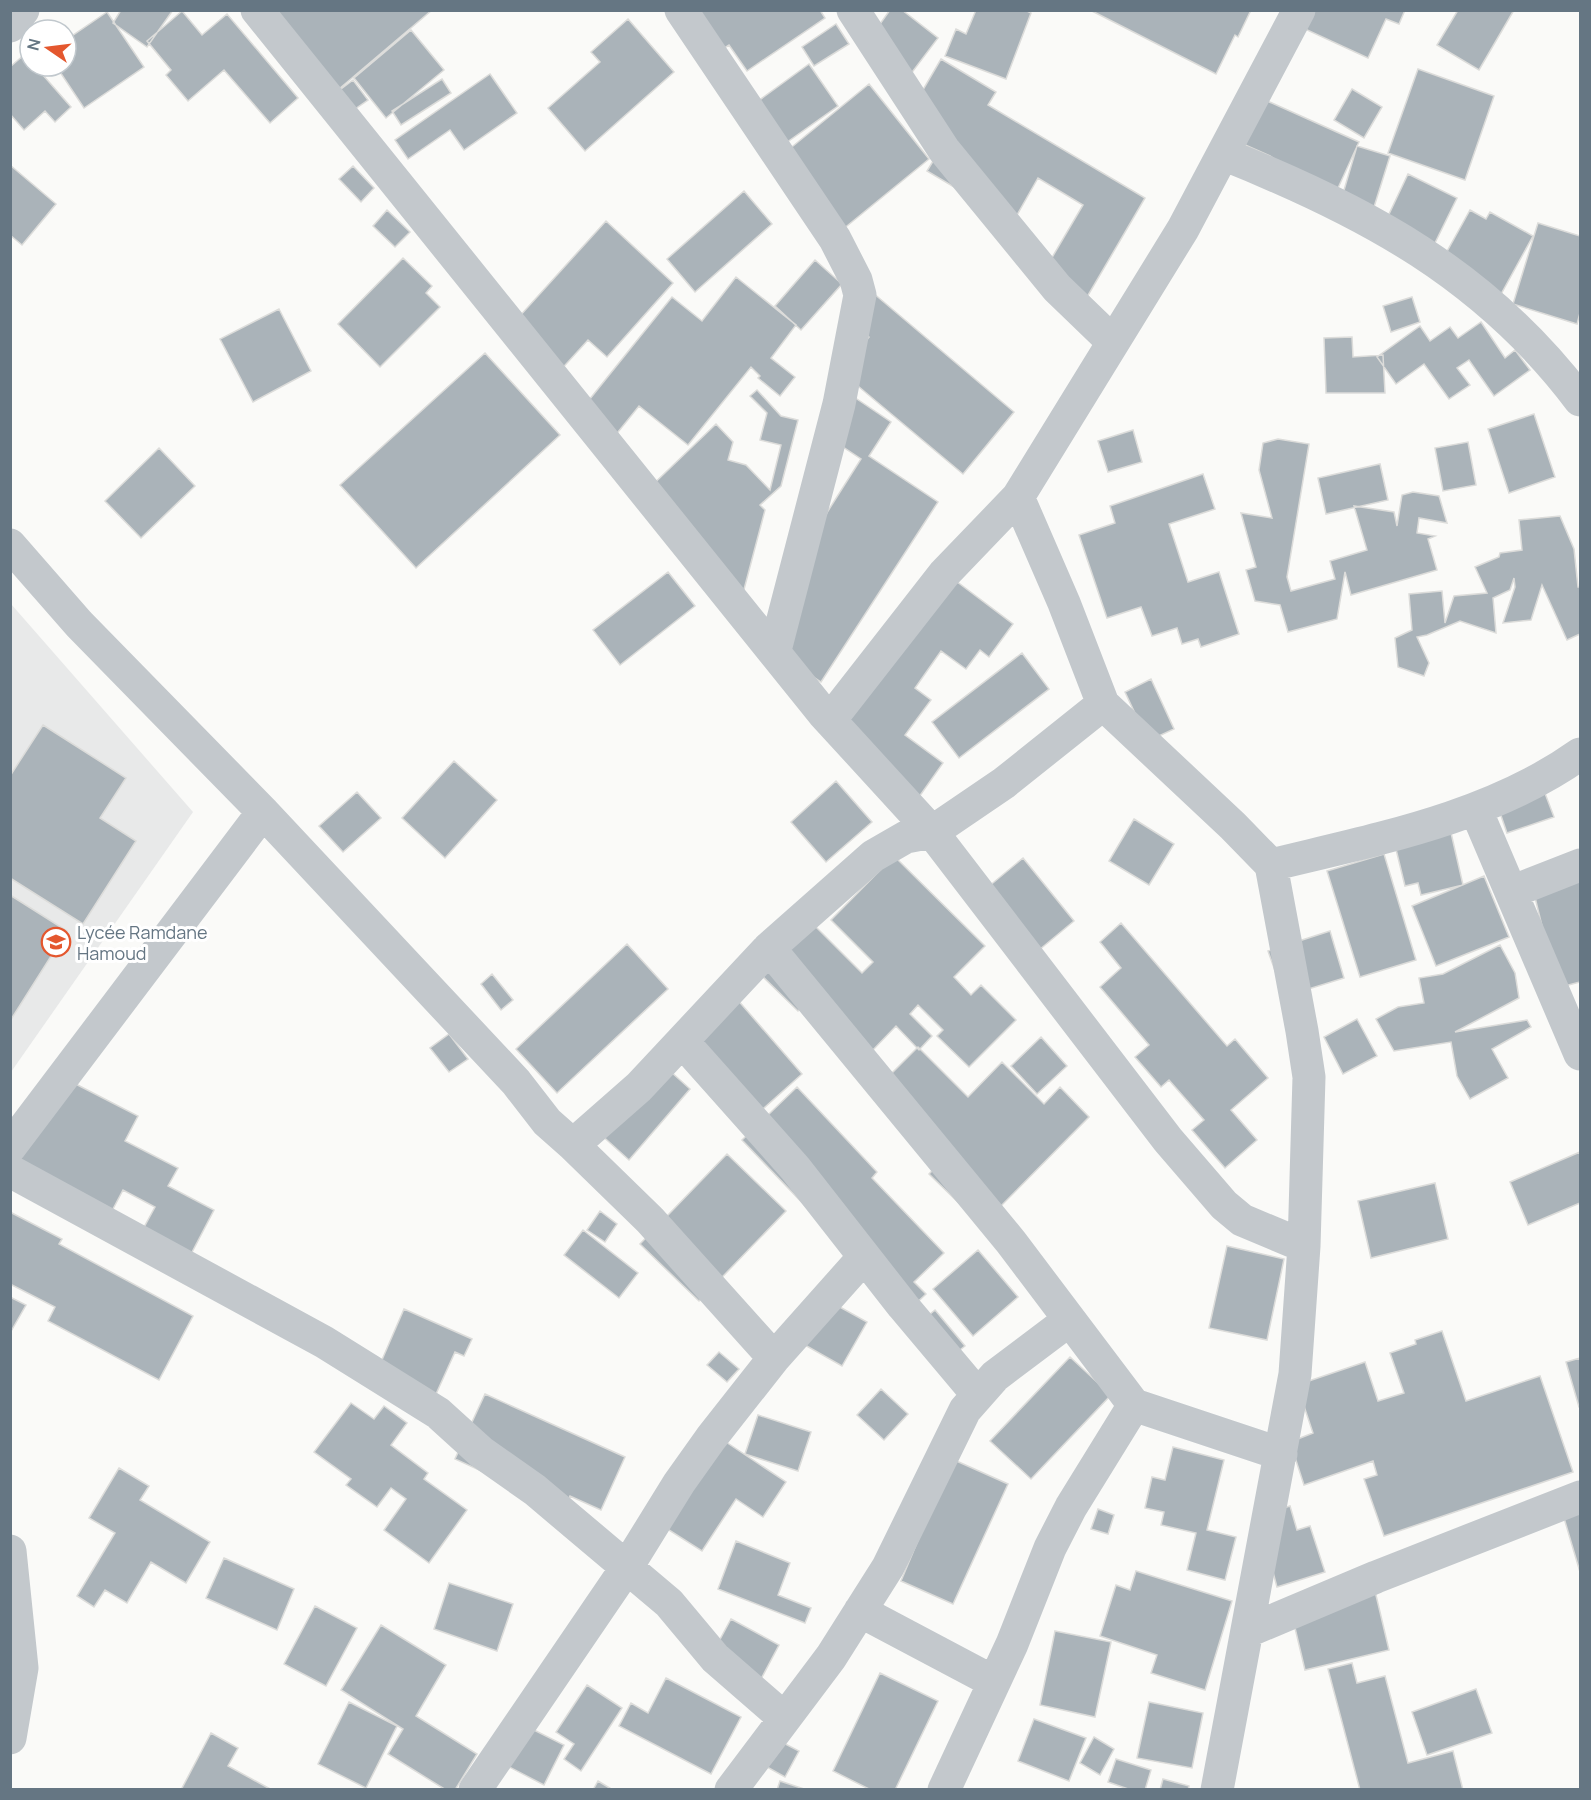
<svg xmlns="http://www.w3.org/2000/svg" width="1591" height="1800" font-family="Manrope,sans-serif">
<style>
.built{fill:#e8e9e9}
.building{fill:#aab3b9;stroke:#dcdcda;stroke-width:1.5}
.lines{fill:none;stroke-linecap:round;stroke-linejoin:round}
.street{stroke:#c3c8cc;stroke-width:33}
.labels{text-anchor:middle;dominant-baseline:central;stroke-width:6;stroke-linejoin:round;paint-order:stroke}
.poi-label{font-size:18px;fill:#657683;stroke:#fff;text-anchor:start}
</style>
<rect width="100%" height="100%" fill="#fafaf8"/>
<path class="built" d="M11,604l182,208 -182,260z"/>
<path class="building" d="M121,10h52l-26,37 -34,-24z
M262,10h170l-93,79z
M690,10h130l5,8 -78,53 -18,-26 -14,9z
M890,10h12l36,28 -28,37 -43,-33z
M976,10h49l6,3 -25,66 -61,-23 11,-27 10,5z
M1090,10h161l-13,27 -3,-2 -19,39z
M1285,10h120l-6,14 -13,-5 -18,39 -87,-40z
M1458,10h56l-35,60 -42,-25z
M182,11l20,24 25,-21 71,84 -28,25 -46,-53 -36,31 -22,-26 5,-5 -24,-29z
M107,12l37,55 -60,41 -28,-42h10v-26z
M628,19l46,53 -89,79 -37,-43 52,-46 -9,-10z
M836,24l13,20 -35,22 -12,-19z
M411,30l33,40 -58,48 -32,-40z
M25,54l5,6v6h5l36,41 -16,15 -10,-11 -21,19 -14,-16v-47z
M941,59l55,33 -8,13 157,93 -65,111 -43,-26 46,-78 -45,-27 -25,44 -86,-51 19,-31 -39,-23z
M809,64l29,42 -55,39 -29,-41z
M1418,69l76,27 -29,84 -77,-27z
M490,74l27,39 -53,37 -14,-20 -42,29 -13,-19z
M442,79l9,14 -50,32 -9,-14z
M353,80l15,20 -16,11 -15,-19z
M869,84l60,75 -87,71 -60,-75z
M1352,89l30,18 -18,31 -30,-18z
M1245,91l114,51 -26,57 -63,-43 -45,-20z
M1357,146l33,10 -16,51 -32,-10z
M10,165l46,39 -34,41 -12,-10z
M353,166l21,22 -13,14 -22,-23z
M1408,174l49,24 -27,55 -48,-24z
M744,191l28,33 -77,68 -28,-33z
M387,210l23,22 -15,15 -22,-21z
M1470,210l16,9 4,-7 43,24 -33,60 -60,-32z
M606,221l67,62 -66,74 -19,-17 -31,34 -49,-45z
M1538,223l42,13v77l-3,11 -64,-20z
M403,258l29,28 -6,7 14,14 -60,60 -42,-43z
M815,260l27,24 -41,46 -26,-24z
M736,277l60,48 -25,33 24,19 -15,19 -22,-18 2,-2 -9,-9 -63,78 -49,-39 -25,31 -33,-27 91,-113 30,24z
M866,287l148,125 -51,62 -123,-103 29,-34 -26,-22z
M1412,297l8,25 -29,10 -8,-26z
M279,309l32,62 -58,31 -33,-63z
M1481,322l24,36 10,-8 15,20 -36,26 -25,-36 -12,8 13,17 -21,14 -25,-35 -28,20 -19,-27 43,-31 10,15 20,-14 8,11z
M1352,337l1,20 30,-2 2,38h-59l-2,-55z
M485,353l75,82 -144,133 -76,-83z
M757,390l24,26 17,4 -17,66 -21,19 5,5 -23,87 -99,-103 73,-70 17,18 -5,18 18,5 24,25 11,-45 -21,-5 7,-27 -17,-17z
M845,391l46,31 -22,34 69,46 -117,180 -61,-41 68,-130 33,-52 -42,-28z
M1534,414l21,63 -46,16 -21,-64z
M1133,430l9,32 -34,10 -10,-31z
M1278,439l31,5 -22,133 4,14 44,-12 -5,-18 37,-11 -13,-44 40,6 3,14 5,-31 11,-3 26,4 8,27 -28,-5 -2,15 18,3 -7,3 9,31 -86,25 -6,-23 -8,47 -49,13 -8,-27 -25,-4 -9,-31 10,-3 -15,-54 31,5 -13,-48 4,-27z
M1468,442l8,43 -33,6 -8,-43z
M159,448l36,38 -54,52 -36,-37z
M1380,464l8,36 -62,14 -8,-36z
M1203,474l12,35 -46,15 19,58 31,-10 20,62 -38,13 -3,-8 -16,5 -5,-16 -25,8 -11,-29 -34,11 -28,-83 36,-12 -5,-17z
M1560,516l14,33 4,38h2v47l-13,6 -25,-55 -11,35 -28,3 12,-36 -1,-9 -4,12 -17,8 3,35 -36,-12 -33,14 -10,2 12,26 -5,13 -26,-9 -3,-29 17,-8 -3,-36 33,-3 3,32 9,-27 33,-3 -12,-26 24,-10 1,-4 22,-3 -3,-30z
M668,572l27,34 -75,59 -27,-35z
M944,572l69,52 -24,33 -9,-7 -14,19 -25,-18 -26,37 16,12 -26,35 38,28 -24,34 -91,-67z
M1022,653l27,36 -90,69 -27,-36z
M1151,679l23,50 -26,12 -23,-49z
M43,725l83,53 -26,40 36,23 -53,83 -73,-46v-102z
M454,761l43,39 -52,58 -43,-40z
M836,781l36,41 -46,40 -35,-40z
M1543,788l11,29 -47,16 -10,-29z
M357,792l24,26 -38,34 -24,-26z
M1134,819l40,25 -25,41 -40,-24z
M1449,824l14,61 -42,10 -3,-12 -13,3 -12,-49z
M1384,854l32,106 -56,17 -33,-106z
M894,856l91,90 -31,31 17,18 10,-10 35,35 -47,47 -32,-31 6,-6 -25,-25 -8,9 22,22 -13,14 -23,-24 -26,27 -57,-57 -15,15 -40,-39 51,-52 53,53 11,-11 -42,-42z
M1023,858l51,63 -35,29 -51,-63z
M1484,876l25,61 -73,29 -24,-60z
M1580,877v105l-23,6 -24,-99z
M10,895l57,36 -57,90z
M1121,923l106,123 8,-7 33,39 -37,32 26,30 -32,28 -33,-38 12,-10 -35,-40 -8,7 -26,-30 14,-12 -49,-58 21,-19 -21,-26z
M1330,931l14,47 -45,14 -21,-13 -10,-28z
M627,944l41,45 -111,104 -41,-44z
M1500,945l15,28 4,25 -64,34 72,-12 4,7 -39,22 16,29 -38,21 -13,-23 -6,-34 -57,9 -18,-32 22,-12 26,-4 -5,-25 24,-4z
M492,974l21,26 -12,10 -20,-26z
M736,998l66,76 -48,43 -67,-76z
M1357,1019l20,37 -34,18 -19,-37z
M449,1034l19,25 -19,13 -19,-24z
M1041,1037l26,29 -30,28 -26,-28z
M918,1047l50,50 34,-35 42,42 16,-17 29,30 -94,95 -33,-6 -33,-32 23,-24 -81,-56z
M660,1062l30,27 -61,71 -31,-28z
M64,1078l74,38 -13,25 53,27 -10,18 46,24 -24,46 -48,-25 13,-24 -32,-17 -19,36 -94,-48z
M797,1087l80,85 -5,6 72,75 -30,29 12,12 -19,18 -165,-172z
M1580,1152v51l-52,22 -18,-43z
M727,1154l59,57 -87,90 -59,-57z
M1435,1183l13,56 -77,19 -13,-57z
M600,1211l17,13 -12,18 -18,-12z
M10,1212l52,27 -3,5 134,72 -34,64 -111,-59 7,-14 -45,-23z
M583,1230l55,43 -19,25 -55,-43z
M1227,1246l57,13 -17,81 -58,-12z
M978,1250l40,47 -45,39 -40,-47z
M820,1296l47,26 -25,44 -46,-26z
M10,1297l16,8 -16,28z
M404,1309l68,30 -8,17 -9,-4 -19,42 -58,-25z
M935,1310l30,36 -18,14 -29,-36z
M1442,1331l24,70 74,-25 33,96 -189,64 -20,-57 13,-4 -4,-14 -69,24 -14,-43 23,-9 -16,-48 68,-23 13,39 26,-8 -14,-40 26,-9 -1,-4z
M719,1352l20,17 -12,13 -20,-17z
M1070,1357l41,38 -80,84 -41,-38z
M1580,1358v49h-1l-13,-45z
M881,1389l27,25 -24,26 -27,-25z
M485,1394l140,63 -24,53 -31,-14 -9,21 -38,-27 -68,-31z
M351,1403l23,16 10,-13 23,17 -16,22 37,28 -4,6 43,31 -38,53 -45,-33 22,-31 -15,-11 -14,19 -31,-22 5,-6 -37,-27z
M758,1415l53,17 -13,39 -53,-17z
M711,1432l75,50 -23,35 -27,-18 -34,52 -41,-26z
M1173,1447l51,13 -17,70 29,7 -11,43 -38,-10 9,-37 -35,-8 3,-13 -19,-4 7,-31 13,3z
M952,1459l56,25 -55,120 -52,-23z
M119,1468l30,18 -9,14 70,42 -24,41 -35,-21 -24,41 -22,-13 -11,17 -17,-11 38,-63 -26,-15z
M1290,1506l7,24 13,-4 15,46 -48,15 -19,-71z
M1098,1509l16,6 -6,19 -17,-5z
M1580,1513v59l-16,-54z
M736,1541l54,22 -12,32 33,13 -6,15 -87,-34z
M224,1558l70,31 -17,41 -71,-32z
M1136,1571l96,30 -27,89 -54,-17 6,-18 -57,-19 16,-51 14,5z
M449,1583l64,21 -16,47 -63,-22z
M1375,1591l14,59 -84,20 -14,-59z
M315,1606l42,22 -31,58 -42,-22z
M731,1619l48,26 -27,51 -48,-27z
M381,1625l65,40 -30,51 61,38 -22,36h-9l-58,-36 15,-25 -62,-39z
M1055,1631l56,11 -16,75 -55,-12z
M1352,1663l5,20 28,-7 23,87 45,-12 10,39h-103l-32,-121z
M880,1673l58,28 -43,89h-24l-38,-19z
M666,1678l75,39 -30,57 -92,-48 12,-23 17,10z
M587,1685l35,23 -41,63 -17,-12 10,-15 -18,-12z
M1476,1689l16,44 -65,22 -15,-43z
M349,1702l48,24 -31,62 -48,-24z
M1149,1702l54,11 -11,55 -55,-10z
M1034,1719l52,19 -17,43 -51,-20z
M516,1721l48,24 -20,40 -48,-25z
M762,1732l37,19 -14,26 -36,-20z
M211,1733l27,15 -10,18 44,24h-91z
M1094,1737l20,12 -14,26 -20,-12z
M1116,1759l35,11 -6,20h-14l-23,-8z
M1163,1779l26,7 -1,4h-28z
M598,1781l15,9h-20z
M780,1781l27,9h-30z"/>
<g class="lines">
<path class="street" d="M257,10l566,703 109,119 236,308 56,65 18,15 62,26
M681,10l154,229 21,41 4,15 -21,109 -64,246
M853,10l91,140 113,138 56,54
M10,26l13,-16
M1223,154c143,57 263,121 357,246
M10,545l69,79 184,188 253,270 31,40 26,23 66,-58 130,-139 104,-92 33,-19 26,-5 72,-49 99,-79
M830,720l114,-146 74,-77
M1476,810l104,244
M1271,865c106,-26 219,-47 309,-111
M1511,892l69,-27
M769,948l242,294 123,163 147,49
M682,1041l113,127 108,138 74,88
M573,1145l77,75 124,138
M10,1147l253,-335
M10,1171l314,171 114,71 43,39 54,38 134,113 46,55 69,60
M10,1551l12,117 -12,70
M860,1611l134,71
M1248,1631l128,-54 204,-80
M475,1790l152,-223 52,-84 32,-45 63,-80 90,-101
M731,1790l100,-133 57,-90 77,-157 30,-34 73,-55
M944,1790l68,-146 38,-96 21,-41 63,-102
M1217,1790l78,-416 9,-128 5,-169 -7,-46 -31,-166 -38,-39 -130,-122 -39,-101 -46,-106 165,-268 116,-219"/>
</g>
<defs>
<g id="school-ring" transform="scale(1.5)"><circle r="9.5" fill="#fff" stroke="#e4572e" stroke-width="1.5"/><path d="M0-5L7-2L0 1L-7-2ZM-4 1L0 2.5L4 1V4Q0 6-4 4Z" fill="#e4572e"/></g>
</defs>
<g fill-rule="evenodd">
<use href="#school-ring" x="56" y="942"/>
</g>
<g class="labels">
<g class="poi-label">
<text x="77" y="932">Lycée Ramdane<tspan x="77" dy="21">Hamoud</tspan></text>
</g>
</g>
<rect width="1591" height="1800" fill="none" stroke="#657683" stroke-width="24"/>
<g transform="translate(48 48) rotate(284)"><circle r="28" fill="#ffffff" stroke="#c1c8cd" stroke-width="1.5"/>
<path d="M0-4.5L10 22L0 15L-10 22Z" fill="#e4572e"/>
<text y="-9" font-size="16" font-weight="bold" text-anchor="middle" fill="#657683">N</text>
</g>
</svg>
